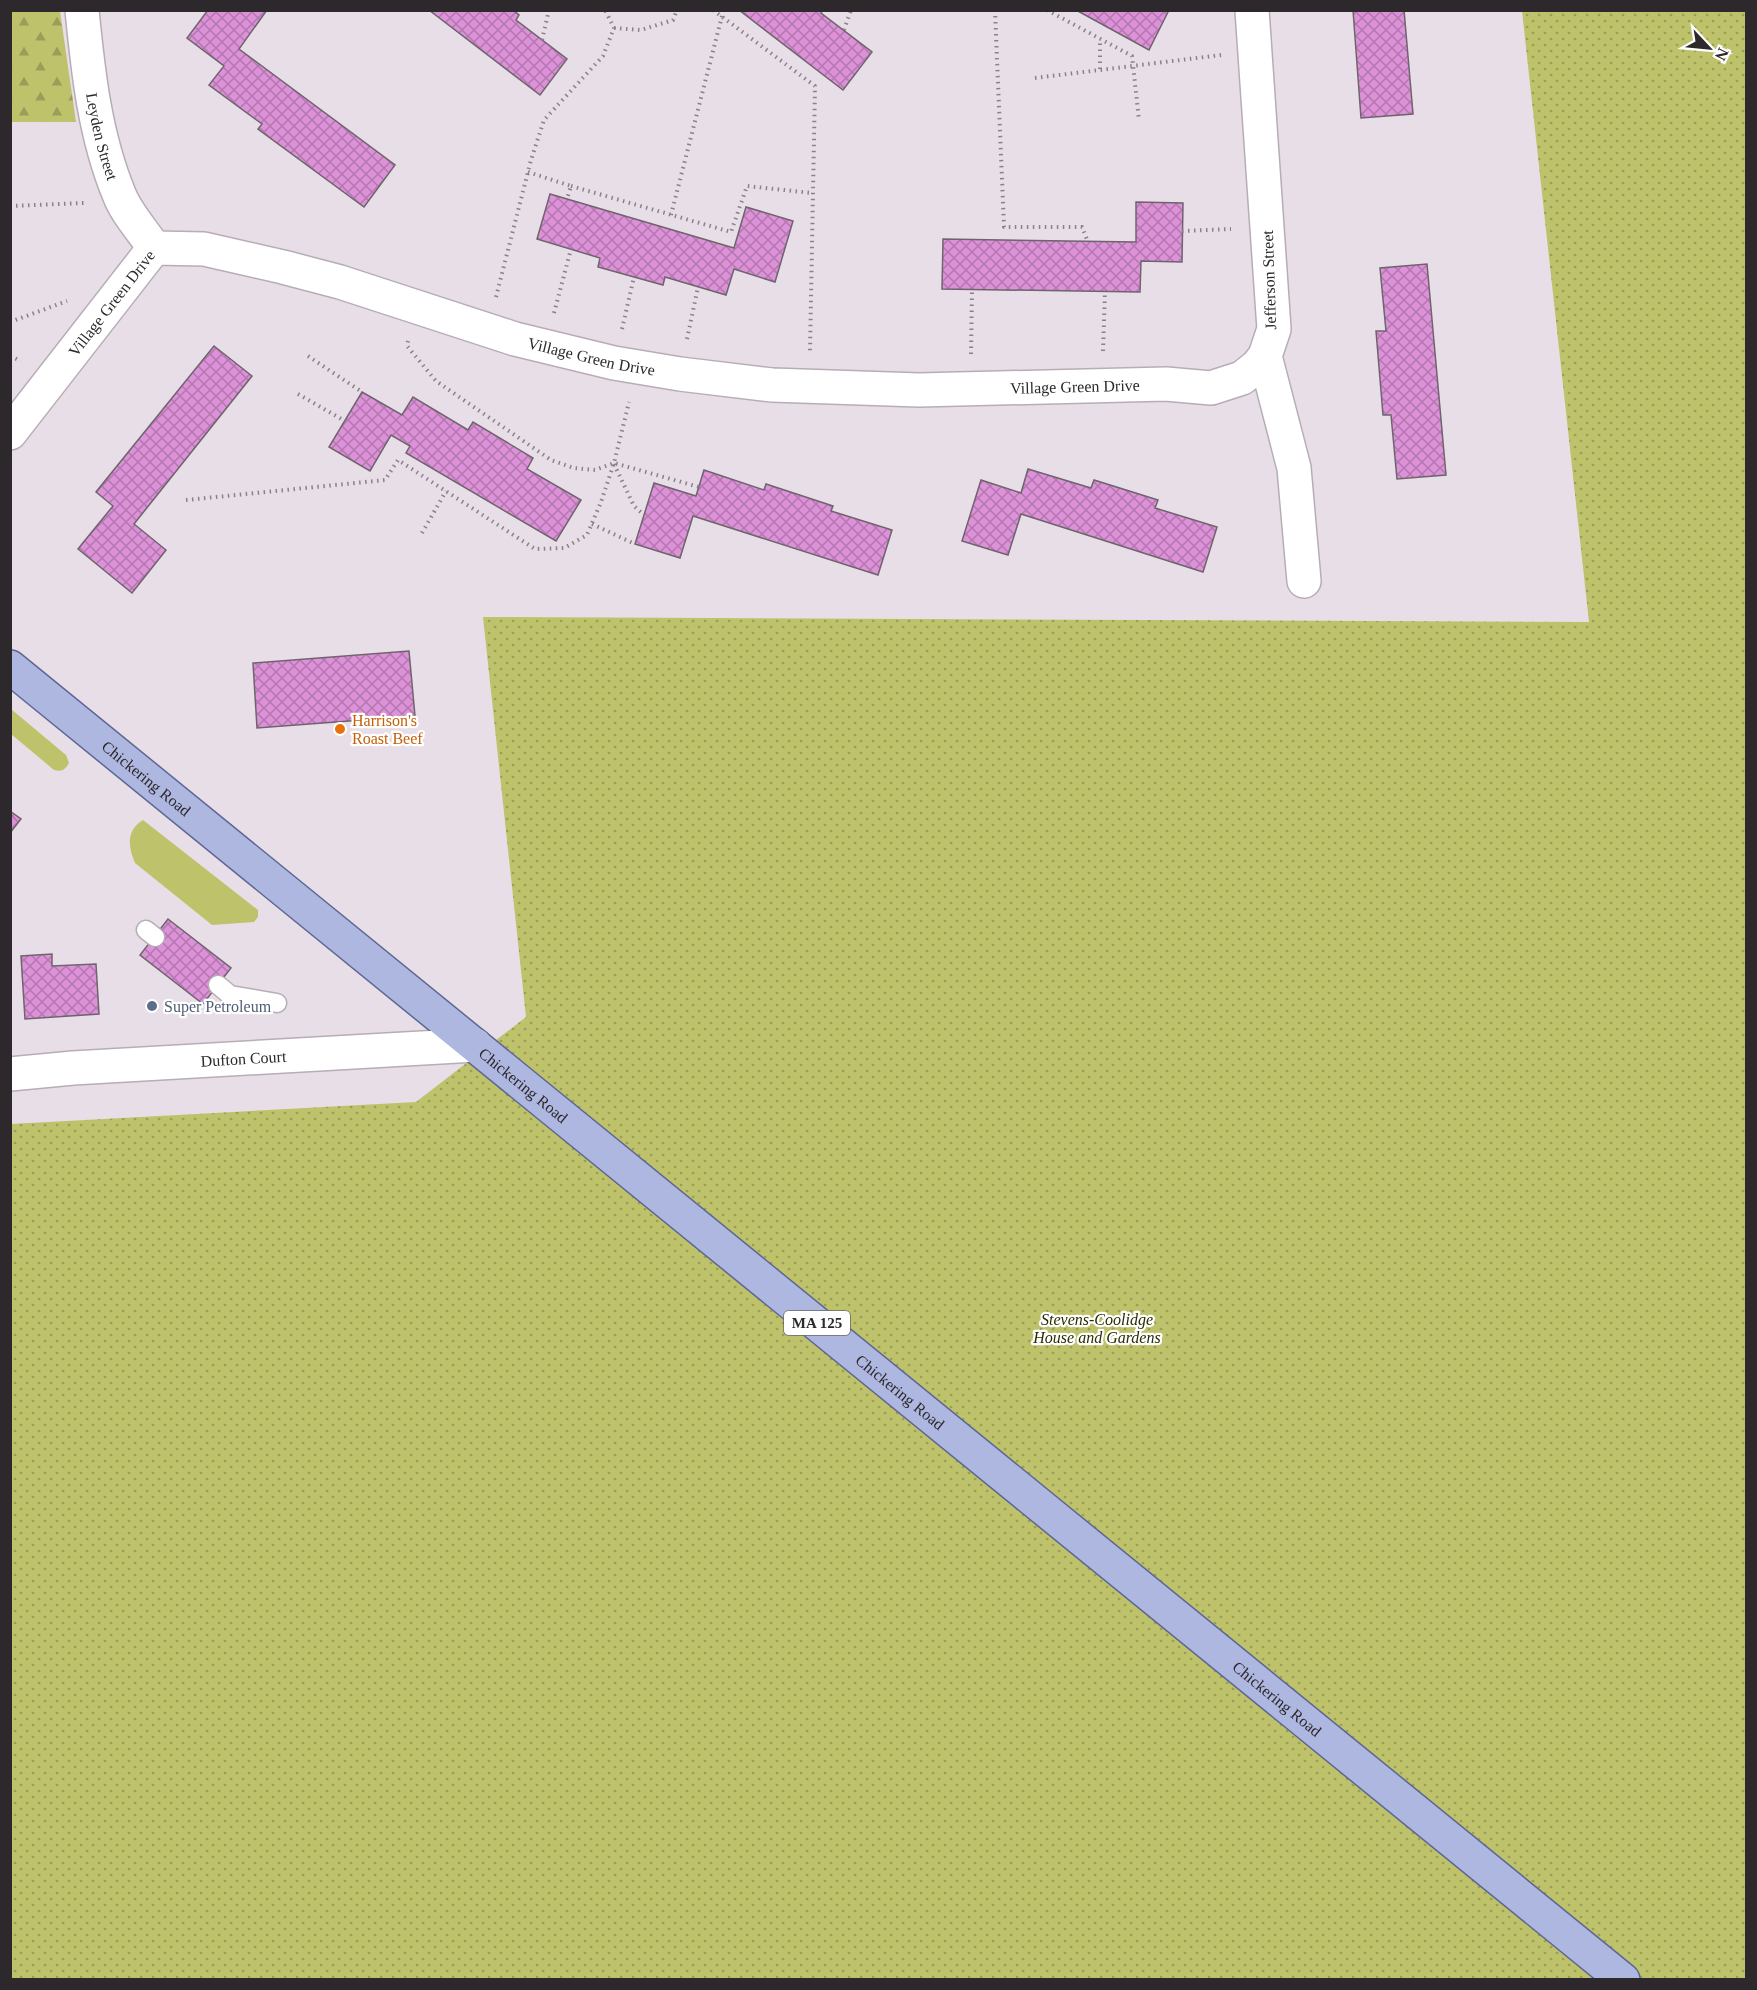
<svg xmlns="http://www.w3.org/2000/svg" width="1757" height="1990" font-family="Georgia,serif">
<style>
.grass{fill:#bec36b}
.forest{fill:url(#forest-firs)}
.park{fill:url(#park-dots)}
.building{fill:url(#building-cross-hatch);stroke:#6d646c;stroke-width:1.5}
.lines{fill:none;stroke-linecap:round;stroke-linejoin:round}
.lane-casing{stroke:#b7adb6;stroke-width:21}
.street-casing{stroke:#b7adb6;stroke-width:36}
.primary-casing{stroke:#5d6693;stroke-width:36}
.path{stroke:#898288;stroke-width:4;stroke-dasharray:1.5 4.5;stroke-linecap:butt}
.lane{stroke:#fff;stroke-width:18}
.street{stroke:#fff;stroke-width:33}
.primary{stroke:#aeb7df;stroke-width:33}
.food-dot{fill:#e8710a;stroke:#fff;stroke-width:2}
.service-dot{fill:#5c6f8a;stroke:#fff;stroke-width:2}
.labels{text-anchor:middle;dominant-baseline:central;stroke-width:4.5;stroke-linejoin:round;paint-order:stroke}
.shield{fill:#fff;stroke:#6b686b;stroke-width:1.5}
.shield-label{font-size:15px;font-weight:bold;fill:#2c282c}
.street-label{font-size:16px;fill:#2c282c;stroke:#fff}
.food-label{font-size:16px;fill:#c56008;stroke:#fff;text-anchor:start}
.service-label{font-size:16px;fill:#4e5e75;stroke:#fff;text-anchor:start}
.park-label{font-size:16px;font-style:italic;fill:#2b2c00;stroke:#fff}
</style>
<defs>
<pattern id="forest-firs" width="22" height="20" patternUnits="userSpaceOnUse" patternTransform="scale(1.5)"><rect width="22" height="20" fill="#bec36b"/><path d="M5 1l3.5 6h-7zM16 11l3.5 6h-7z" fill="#9b9e58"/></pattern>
<pattern id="park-dots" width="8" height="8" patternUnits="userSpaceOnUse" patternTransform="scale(1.5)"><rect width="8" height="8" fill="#bec36b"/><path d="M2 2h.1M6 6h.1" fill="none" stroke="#9b9e58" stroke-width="1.8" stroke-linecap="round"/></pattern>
<pattern id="building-cross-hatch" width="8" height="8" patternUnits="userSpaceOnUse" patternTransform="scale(1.5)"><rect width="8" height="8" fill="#dc91d8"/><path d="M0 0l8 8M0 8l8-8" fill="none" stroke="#b376af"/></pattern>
</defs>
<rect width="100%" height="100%" fill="#e8dee7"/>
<path class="grass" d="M11,709l55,46 3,8c-4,7 -7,9 -15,7l-43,-36z
M143,820l115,90v7l-4,5 -42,3 -77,-62c-7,-16 -9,-33 8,-43z"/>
<path class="forest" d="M10,11h50l16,111h-65z"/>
<path class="park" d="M1522,11h224v1968l-1735,1v-856l405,-22 110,-85 -43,-400 1106,5z"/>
<path class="building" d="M208,10h59l-28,39 156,116 -31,42 -106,-78 4,-5 -53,-39 15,-19 -37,-28z
M429,10h84l6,5 -3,5 51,39 -27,36z
M739,10h84l-2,3 51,39 -29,38z
M1076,10h93l-20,40z
M1353,10h51l9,104 -52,4z
M550,194l184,54 12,-41 47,14 -18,61 -41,-13 -8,26 -61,-18 -2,8 -65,-18 2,-9 -63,-19z
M1136,202l47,1 -1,59 -41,-1 -1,31 -198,-3 1,-50 193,3z
M1427,264l19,211 -49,4 -6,-64h-8l-7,-84h10l-6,-63z
M214,346l38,30 -118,148 32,26 -34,43 -54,-44 35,-43 -17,-14z
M362,392l40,23 11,-18 55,33 5,-8 60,36 -6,11 54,31 -25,41 -150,-88 4,-7 -19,-11 -21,36 -41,-24z
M1028,469l63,19 3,-8 64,20 -3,8 62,19 -14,45 -182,-58 -13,41 -46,-14 19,-61 40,13z
M704,470l60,20 2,-6 67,22 -2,5 61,19 -14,45 -185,-59 -13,42 -45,-14 19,-61 42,13z
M409,651l6,65 -158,12 -4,-65z
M10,811l11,8 -11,14z
M168,919l63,49 -28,36 -63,-49z
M52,954v12l44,-2 3,50 -74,5 -4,-63z"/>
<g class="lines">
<g class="lane-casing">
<path id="lane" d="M146,930l9,7
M218,985l12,10 47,8"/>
</g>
<g class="street-casing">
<g id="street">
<path id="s1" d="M82,10c6,62 13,126 37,184 7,19 24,37 35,54"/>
<path d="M1252,10l22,319 -9,27 29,112 10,113"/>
<path id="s2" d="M10,433l144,-185 50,1 79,18 57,15 175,57 99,24 66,11 92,11 147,5 247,-6 45,4 31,-10 15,-12 8,-10"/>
<path id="s3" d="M10,1074l63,-6 402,-23"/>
</g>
</g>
<g class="primary-casing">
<g id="primary">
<path id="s4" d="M10,667l1613,1313"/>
</g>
</g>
<path class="path" d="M713,10l102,76 -5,266
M995,10l9,217h78l6,15
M1047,10l85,46 7,64
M614,28l27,2 32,-10 4,-10
M844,30l7,-20
M542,40l7,-30
M1100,69v-29
M1035,78l186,-23
M528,172l43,14 -4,13
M571,186l160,46 16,-46 65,7
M10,206l75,-3
M671,215l51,-199
M1182,231l49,-2
M496,297l35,-137 13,-40 59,-64 11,-28 -9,-18
M554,313l17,-64
M10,322l57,-21
M622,329l12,-52
M687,339l11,-52
M408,341l-1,5 29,35 115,79 23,8 21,2 19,-7 85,24
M1103,351l2,-60
M971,354l1,-65
M10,356l11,5
M308,356l54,36
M298,394l47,27
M614,464l20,42 10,9
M186,500l199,-20 13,-20 137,89 29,-1 23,-13 14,-33 13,-39 15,-61
M592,524l43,20
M422,533l24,-42"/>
<use href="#lane" class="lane"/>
<use href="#street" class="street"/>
<use href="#primary" class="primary"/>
</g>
<circle class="food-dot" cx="340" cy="729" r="6"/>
<circle class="service-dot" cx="152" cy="1006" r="6"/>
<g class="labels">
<rect class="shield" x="784" y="1311" width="66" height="24" rx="4.5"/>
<g class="shield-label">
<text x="817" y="1323">MA 125</text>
</g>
<g class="street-label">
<text stroke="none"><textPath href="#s1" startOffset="128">Leyden Street</textPath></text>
<text transform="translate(1269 280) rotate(-92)">Jefferson Street</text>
<text stroke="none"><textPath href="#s2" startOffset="165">Village Green Drive</textPath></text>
<text stroke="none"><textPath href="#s2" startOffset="687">Village Green Drive</textPath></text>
<text stroke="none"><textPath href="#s2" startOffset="1173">Village Green Drive</textPath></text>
<text stroke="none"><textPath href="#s4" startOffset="176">Chickering Road</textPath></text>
<text stroke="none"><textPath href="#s3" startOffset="234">Dufton Court</textPath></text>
<text stroke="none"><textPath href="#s4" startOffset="662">Chickering Road</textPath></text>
<text stroke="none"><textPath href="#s4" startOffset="1148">Chickering Road</textPath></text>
<text stroke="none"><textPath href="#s4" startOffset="1634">Chickering Road</textPath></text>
</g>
<g class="food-label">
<text x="352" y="720">Harrison's<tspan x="352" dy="18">Roast Beef</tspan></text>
</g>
<g class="service-label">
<text x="164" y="1006">Super Petroleum</text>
</g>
<g class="park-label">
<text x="1097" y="1319">Stevens-Coolidge<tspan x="1097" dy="18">House and Gardens</tspan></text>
</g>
</g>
<rect width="1757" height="1990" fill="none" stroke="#2c282c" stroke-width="24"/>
<g transform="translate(1709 48) rotate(116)" stroke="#ffffff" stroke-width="4.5" paint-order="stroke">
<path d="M0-4.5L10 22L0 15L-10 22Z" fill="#2c282c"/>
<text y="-9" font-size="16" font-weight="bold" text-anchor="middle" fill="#2c282c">N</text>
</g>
</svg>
